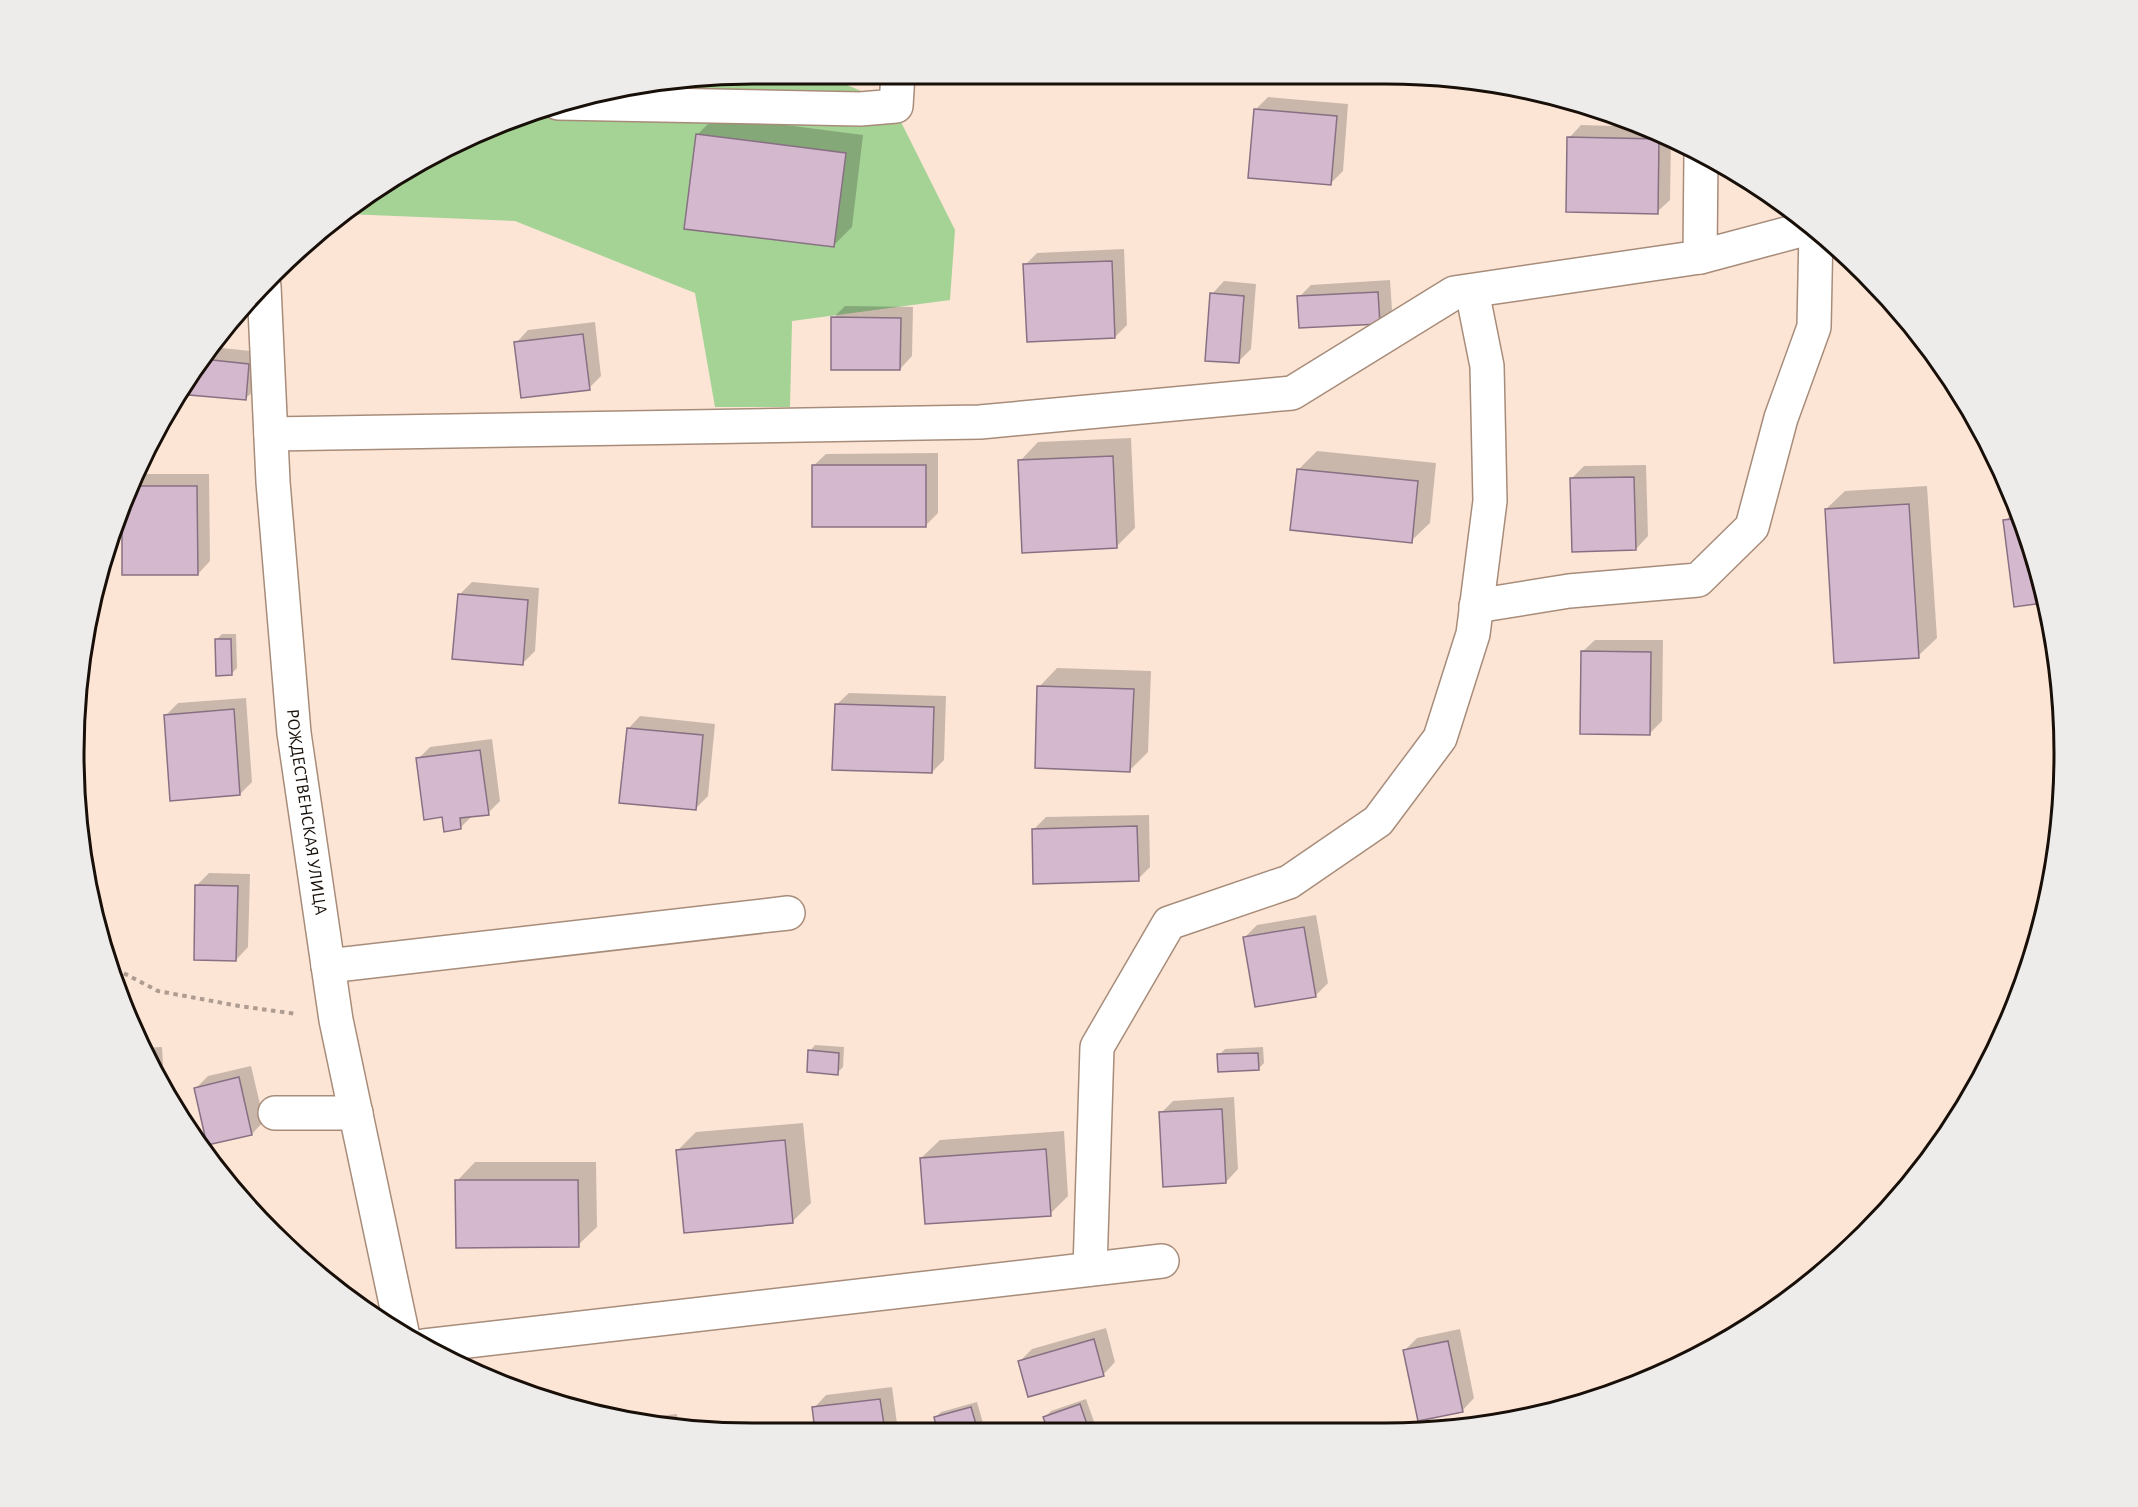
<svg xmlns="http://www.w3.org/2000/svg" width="2138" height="1507" font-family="'Alegreya Sans',sans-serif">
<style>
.green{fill:#a5d295}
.shadow{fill:#0003}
.building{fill:#d4b9ce;stroke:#887083;stroke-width:1.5}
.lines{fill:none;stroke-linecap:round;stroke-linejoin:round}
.minor-casing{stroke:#a78c7a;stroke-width:36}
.path{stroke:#af9c90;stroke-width:4;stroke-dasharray:4.5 4.5;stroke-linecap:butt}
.minor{stroke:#fff;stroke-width:33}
.labels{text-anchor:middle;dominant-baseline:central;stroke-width:4.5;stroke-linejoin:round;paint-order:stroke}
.street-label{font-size:18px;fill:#180f08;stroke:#fff}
.rim{fill:none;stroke:#180f08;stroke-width:3}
</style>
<rect width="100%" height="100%" fill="#fde5d6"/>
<path class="green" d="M713,79l134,6 45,19 63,126 -5,70 -158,21 -2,86h-75l-20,-114 -180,-72 -168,-7 29,-26 117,-63 84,-28z"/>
<path class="shadow" d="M1268,97l80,7 -5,67 -12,12 -76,-73z
M716,116l147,19 -11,92 -18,18 -137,-110z
M1581,125l66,2 24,11 -1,62 -13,12 -88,-74z
M1124,249l3,76 -12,12 -90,-72 12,-12z
M1390,280l2,30 -12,12 -81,-25 12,-12z
M1224,281l32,3 -5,65 -13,13 -26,-68z
M845,306l68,1 -1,49 -12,13 -67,-51z
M595,322l6,54 -12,12 -73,-45 12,-13z
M212,347l49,5 -3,35 -13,12 -65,-6z
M1131,438l4,90 -18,18 -97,-85 18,-19z
M1317,451l119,12 -6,60 -19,18 -113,-71z
M938,453v60l-12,12 -113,-59 13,-12z
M1646,465l2,71 -12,13 -64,-71 12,-12z
M135,474h74l1,87 -12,13h-74l-1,-72z
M1927,486l10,152 -19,18 -92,-147 19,-18z
M2017,509l11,26 16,67 -29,3 -10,-84z
M472,582l67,6 -4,63 -13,13 -63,-69z
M222,634h14l1,34 -6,6 -15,-34z
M1595,640h68l-1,81 -12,12 -68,-81z
M1057,668l94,3 -3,81 -18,18 -91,-83z
M849,693l97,3 -2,64 -12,12 -96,-67z
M246,698l6,84 -12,12 -74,-79 12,-12z
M640,716l75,8 -7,72 -13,13 -67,-80z
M492,739l8,62 -12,12 -15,2 -13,13 -17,-12 -25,-57 12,-12z
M1149,815l1,52 -12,12 -105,-49 13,-13z
M209,873l41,1 -2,73 -12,13 -39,-75z
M1316,915l12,68 -13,13 -71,-58 13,-13z
M815,1045l29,2 -1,20 -6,6 -27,-22z
M162,1047l2,35 -1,1 -22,-35z
M1263,1047l1,16 -6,6 -39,-14 6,-6z
M251,1066l13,55 -12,13 -56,-46 12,-12z
M1234,1097l4,72 -12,13 -65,-69 12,-12z
M803,1123l8,80 -19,19 -115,-71 19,-19z
M1064,1131l4,65 -18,18 -129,-56 19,-18z
M475,1162h121l1,65 -19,18 -121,-64z
M1106,1328l9,34 -12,13 -83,-14 12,-12z
M1460,1329l14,69 -12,13 -57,-61 12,-12z
M892,1387l6,44h-82l-2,-23 12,-13z
M1086,1399l11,31h-47l-5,-13 6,-6z
M977,1402l8,28 -46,1 -4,-13 6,-6z
M677,1414l1,13 -50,-8z"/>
<path class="building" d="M1254,109l83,7 -6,69 -83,-7z
M696,134l150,19 -12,94 -150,-18z
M1567,137l92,2 -1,75 -92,-2z
M1112,261l3,77 -88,4 -4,-78z
M1378,292l2,32 -81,4 -2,-32z
M1210,293l34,3 -5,67 -34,-2z
M831,317l70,1 -1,52h-69z
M583,334l7,56 -69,8 -7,-56z
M203,359l46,5 -3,36 -68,-6z
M1113,456l4,92 -95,5 -4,-93z
M812,465h114v62h-114z
M1297,469l121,12 -6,62 -122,-13z
M1634,477l2,73 -64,2 -2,-74z
M129,486h68l1,89h-76v-68z
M1909,504l10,154 -85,5 -9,-154z
M2021,518l7,17 16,68 -30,4 -11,-87z
M458,594l70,6 -5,65 -71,-6z
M215,639h16l1,36 -16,1z
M1581,651l70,1 -1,83 -70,-1z
M1037,686l97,3 -4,83 -95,-4z
M835,704l99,3 -2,66 -100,-3z
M234,709l6,86 -70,6 -6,-86z
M627,728l76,7 -7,75 -77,-7z
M480,750l9,65 -29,3 1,11 -17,3 -2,-15 -18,3 -8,-62z
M1137,826l2,55 -106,3 -1,-55z
M195,885l43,1 -2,75 -42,-1z
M1304,927l12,70 -61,10 -12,-70z
M808,1050l31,3 -1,22 -31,-3z
M1258,1053l1,17 -41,2 -1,-18z
M239,1077l13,58 -45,10 -13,-57z
M1222,1109l4,74 -63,4 -4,-75z
M785,1140l8,83 -109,10 -8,-83z
M1046,1149l5,67 -126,8 -5,-66z
M455,1180h123l1,67 -123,1z
M1094,1339l10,37 -76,21 -10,-36z
M1448,1341l15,71 -45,9 -15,-71z
M880,1399l5,32h-70l-3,-24z
M1080,1404l9,26h-41l-5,-13z
M971,1407l7,24h-41l-3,-14z"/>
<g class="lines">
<g class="minor-casing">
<g id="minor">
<path d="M558,103l302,6 36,-3 2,-32"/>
<path d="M1700,257l112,-30"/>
<path id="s1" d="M264,286l9,196 21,251 42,287 66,312"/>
<path d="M271,434l709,-12 312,-29 162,-100 246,-36 1,-104"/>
<path d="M1476,606l93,-15 129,-11 54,-53 29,-109 33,-91 2,-97"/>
<path d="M328,966l460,-53"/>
<path d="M275,1113h81"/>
<path d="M1090,1269l7,-222 72,-124 120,-41 89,-61 62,-83 33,-104 17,-133 -3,-135 -15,-75"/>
<path d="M424,1346l738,-85"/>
</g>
</g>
<path class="path" d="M108,965l50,26 81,15 58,8"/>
<use href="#minor" class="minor"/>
</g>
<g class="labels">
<g class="street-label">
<text stroke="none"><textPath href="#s1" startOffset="528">РОЖДЕСТВЕНСКАЯ УЛИЦА</textPath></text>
</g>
</g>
<path d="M0 0H2138V1507H0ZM753 84H1385A669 669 0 0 1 2054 753V754A669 669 0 0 1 1385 1423H753A669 669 0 0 1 84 754V753A669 669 0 0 1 753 84Z" fill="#edeceb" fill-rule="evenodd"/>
<path class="rim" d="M753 84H1385A669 669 0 0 1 2054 753V754A669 669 0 0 1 1385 1423H753A669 669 0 0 1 84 754V753A669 669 0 0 1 753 84Z"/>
</svg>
